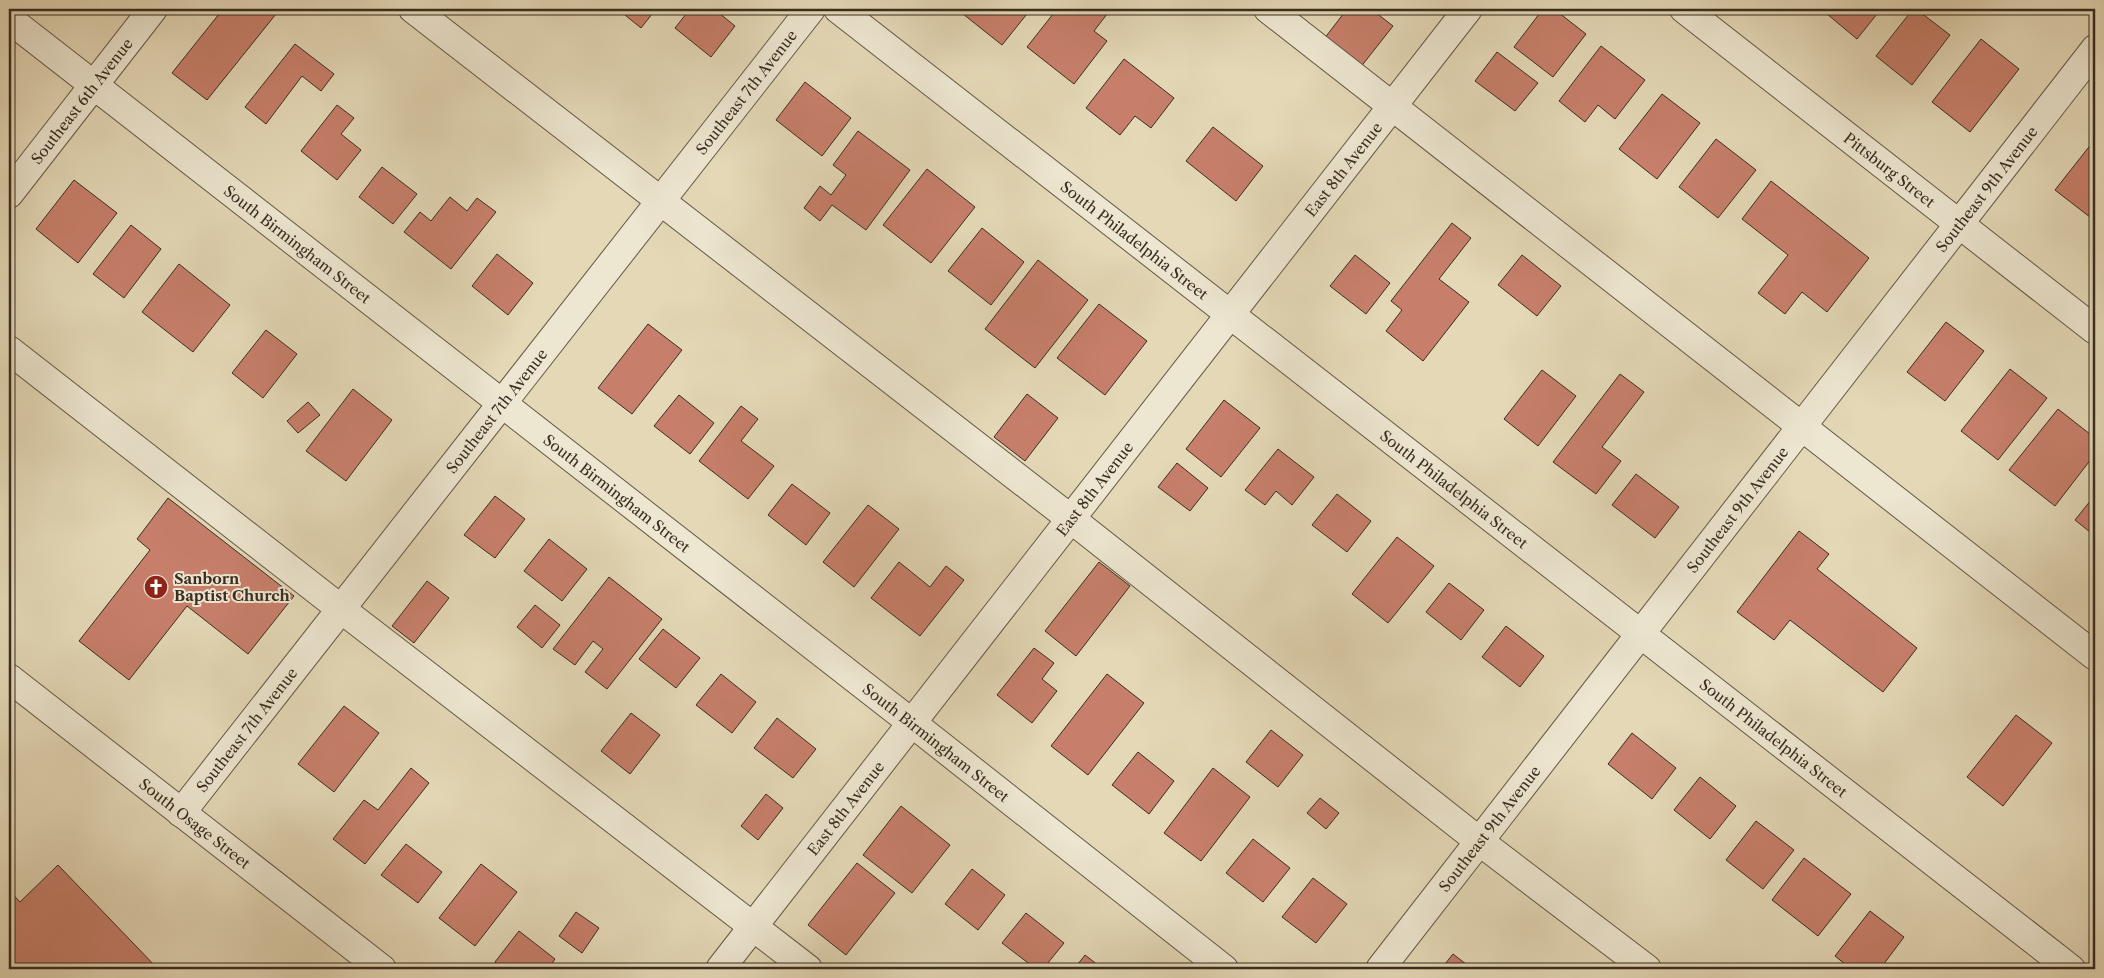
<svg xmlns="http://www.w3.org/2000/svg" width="2104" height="978" font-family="'Libre Caslon Text',serif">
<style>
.building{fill:#c77f6b;stroke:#392d21}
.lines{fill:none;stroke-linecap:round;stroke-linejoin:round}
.minor-casing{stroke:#645846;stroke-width:30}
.minor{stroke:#ede6d0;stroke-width:28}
.labels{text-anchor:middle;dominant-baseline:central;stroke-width:4;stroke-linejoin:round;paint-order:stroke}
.street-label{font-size:15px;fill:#392d21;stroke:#ede6d0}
.poi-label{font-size:15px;font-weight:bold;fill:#392d21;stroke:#ede6d0;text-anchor:start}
</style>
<rect width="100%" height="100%" fill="#e4d8b6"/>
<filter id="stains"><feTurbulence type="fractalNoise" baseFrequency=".004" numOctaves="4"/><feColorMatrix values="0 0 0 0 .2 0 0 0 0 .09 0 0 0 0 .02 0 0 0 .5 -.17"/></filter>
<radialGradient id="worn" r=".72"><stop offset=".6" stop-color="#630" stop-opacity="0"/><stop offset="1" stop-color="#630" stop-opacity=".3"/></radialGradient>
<path class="building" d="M223,9h57l-73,91 -35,-27z
M630,9h26l-15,19 -16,-13z
M690,9h24l21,17 -24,31 -36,-29z
M959,9h72l-29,36 -44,-35z
M1057,9h54l-17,22 13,10 -33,43 -47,-37z
M1347,9h24l22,17 -33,42 -36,-29z
M1543,9h11l32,25 -33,43 -39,-30z
M1821,9h60l-24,30z
M1913,9h3l34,26 -38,50 -36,-29z
M1981,39l38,30 -49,63 -38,-30z
M295,44l39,30 -13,17 -19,-15 -36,48 -21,-17z
M1601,46l44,34 -30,39 -17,-14 -13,17 -26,-21z
M1497,52l41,31 -23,28 -40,-30z
M1124,59l50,39 -23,30 -16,-12 -15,19 -34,-27z
M805,82l46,36 -29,38 -46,-36z
M1662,94l38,29 -43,56 -38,-30z
M337,105l17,13 -13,16 20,16 -24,30 -36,-29z
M1213,127l50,39 -27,35 -50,-40z
M858,131l52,39 -44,60 -34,-25 -12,16 -16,-13 16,-22 11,9 15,-20 -13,-10z
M1716,139l40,31 -38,48 -39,-31z
M2092,143l3,3v75l-40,-31z
M382,167l35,27 -24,30 -34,-27z
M927,169l48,38 -44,56 -48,-38z
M74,180l43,33 -39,50 -42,-34z
M1771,181l98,77 -42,54 -25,-20 -17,22 -27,-21 30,-38 -46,-36z
M450,197l17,14 10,-13 19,14 -45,57 -47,-37 16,-20 11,9z
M1452,223l19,15 -32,41 30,23 -46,59 -37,-30 16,-21 -11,-9z
M131,225l30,24 -37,49 -31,-24z
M982,228l42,34 -33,43 -43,-34z
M497,254l36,29 -25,32 -36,-29z
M1355,255l35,28 -24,31 -36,-28z
M1522,255l39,31 -24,30 -39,-31z
M1038,260l50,40 -53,68 -50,-39z
M179,264l51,41 -37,47 -51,-40z
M1099,304l48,37 -42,54 -48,-37z
M1946,322l38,29 -39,50 -38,-29z
M648,324l34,26 -50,64 -34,-26z
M266,330l31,24 -34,44 -31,-25z
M2010,369l37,29 -49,62 -37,-29z
M1542,370l34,26 -38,50 -34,-27z
M1620,374l24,18 -42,55 19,14 -25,33 -43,-32z
M353,389l39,31 -46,61 -40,-30z
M1027,394l31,24 -33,43 -31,-24z
M679,395l35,28 -24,31 -36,-28z
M1224,400l36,28 -39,49 -35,-28z
M308,402l12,13 -22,18 -11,-12z
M741,406l17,13 -17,22 33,25 -26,33 -49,-38z
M2058,409l37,29v16l-40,52 -46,-36z
M1278,449l36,28 -22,28 -16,-14 -11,14 -20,-15z
M1177,463l31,25 -18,23 -32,-24z
M1636,474l43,33 -24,31 -43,-33z
M792,484l38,29 -24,32 -38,-30z
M1337,494l34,27 -24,31 -35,-27z
M2095,495v41l-20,-16z
M495,496l30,23 -30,39 -31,-23z
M168,498l126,98 -46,58 -61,-48 -58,74 -50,-39 71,-91 -13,-11z
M868,505l31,24 -45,58 -31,-25z
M1799,531l30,23 -12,15 100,79 -34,44 -93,-72 -16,20 -37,-28z
M1397,537l37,29 -46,57 -36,-29z
M549,539l38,30 -25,32 -38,-30z
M899,562l31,25 16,-21 18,14 -44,56 -49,-38z
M1099,562l31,24 -54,70 -31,-25z
M609,577l53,42 -55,70 -22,-17 18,-23 -10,-8 -18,24 -22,-16z
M427,581l22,17 -35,45 -22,-17z
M1449,583l35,27 -23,30 -35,-28z
M535,605l25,20 -18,23 -25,-21z
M1506,626l38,30 -24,31 -38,-30z
M663,629l37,29 -24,30 -37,-29z
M1034,648l20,15 -12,16 15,12 -25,32 -35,-28z
M721,674l35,28 -24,31 -36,-28z
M1107,674l37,29 -56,72 -37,-29z
M344,706l35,27 -45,59 -36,-28z
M631,713l29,22 -30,39 -29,-23z
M2016,715l36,28 -49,63 -36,-29z
M777,718l39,31 -23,29 -39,-30z
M1271,730l32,25 -25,32 -32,-25z
M1632,733l44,35 -24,31 -44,-35z
M1138,752l36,29 -25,33 -37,-29z
M411,768l18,15 -64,81 -32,-25 31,-39 14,10z
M1213,768l37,29 -49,64 -37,-28z
M1700,777l36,29 -26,33 -36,-29z
M766,794l17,14 -25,32 -17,-14z
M1320,798l19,15 -13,16 -19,-16z
M901,806l49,39 -38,48 -49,-38z
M1756,821l38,29 -31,39 -37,-29z
M1253,839l37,29 -27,34 -37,-29z
M406,844l36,28 -24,31 -37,-28z
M1804,858l47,36 -33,42 -46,-36z
M857,863l38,30 -49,62 -38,-30z
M481,864l36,28 -42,54 -36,-28z
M58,865l100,104h-89l-4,-4 -4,4h-52v-79l11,12z
M972,869l33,26 -27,35 -33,-26z
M1313,878l34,26 -31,39 -34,-26z
M1870,911l34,26 -24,32h-29l-16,-13z
M576,912l23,16 -17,25 -23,-17z
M1026,913l38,30 -21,26h-7l-34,-26z
M519,931l36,28 -7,10h-43l-10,-7z
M1453,954l18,14 -1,1h-29z
M1085,955l18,14h-29z"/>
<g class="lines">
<g class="minor-casing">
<g id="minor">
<path d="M413,9l658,510 408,322 168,128"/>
<path id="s1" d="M838,9l1233,960"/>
<path d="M1268,9l827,647"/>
<path id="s2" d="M1684,9l411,321"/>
<path id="s3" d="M9,19l903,704 312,246"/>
<path id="s4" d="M9,194l144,-185"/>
<path d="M9,350l332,259 467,360"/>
<path id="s5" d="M9,678l373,291"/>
<path id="s6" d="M181,813l630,-804"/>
<path id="s7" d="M720,969l748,-960"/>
<path id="s8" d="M1380,969l715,-920"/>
</g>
</g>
<use href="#minor" class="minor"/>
</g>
<defs>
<g id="church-disc" transform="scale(1.25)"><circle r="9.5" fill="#8f2418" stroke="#ede6d0"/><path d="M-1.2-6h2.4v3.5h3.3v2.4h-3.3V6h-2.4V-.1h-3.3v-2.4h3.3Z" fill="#fff"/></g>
</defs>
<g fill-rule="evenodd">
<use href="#church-disc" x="156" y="587"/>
</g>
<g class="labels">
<g class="street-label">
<text stroke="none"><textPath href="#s6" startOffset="916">Southeast 7th Avenue</textPath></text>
<text stroke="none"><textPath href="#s4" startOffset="118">Southeast 6th Avenue</textPath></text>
<text stroke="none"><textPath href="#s2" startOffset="261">Pittsburg Street</textPath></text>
<text stroke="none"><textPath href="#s7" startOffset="1014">East 8th Avenue</textPath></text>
<text stroke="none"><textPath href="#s8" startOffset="988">Southeast 9th Avenue</textPath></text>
<text stroke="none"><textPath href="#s1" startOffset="376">South Philadelphia Street</textPath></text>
<text stroke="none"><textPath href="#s3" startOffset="366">South Birmingham Street</textPath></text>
<text stroke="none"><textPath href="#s6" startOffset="511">Southeast 7th Avenue</textPath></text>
<text stroke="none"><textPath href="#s1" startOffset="781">South Philadelphia Street</textPath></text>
<text stroke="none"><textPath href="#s7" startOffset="609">East 8th Avenue</textPath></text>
<text stroke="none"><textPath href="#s3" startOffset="771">South Birmingham Street</textPath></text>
<text stroke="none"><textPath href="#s8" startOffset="582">Southeast 9th Avenue</textPath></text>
<text stroke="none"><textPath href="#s6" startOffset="106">Southeast 7th Avenue</textPath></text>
<text stroke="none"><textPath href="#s1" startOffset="1186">South Philadelphia Street</textPath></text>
<text stroke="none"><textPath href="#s3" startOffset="1176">South Birmingham Street</textPath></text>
<text stroke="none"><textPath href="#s7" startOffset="204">East 8th Avenue</textPath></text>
<text stroke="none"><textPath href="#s5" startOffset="236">South Osage Street</textPath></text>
<text stroke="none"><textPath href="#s8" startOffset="178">Southeast 9th Avenue</textPath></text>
</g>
<g class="poi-label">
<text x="174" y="578">Sanborn<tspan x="174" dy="17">Baptist Church</tspan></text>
</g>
</g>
<rect width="2104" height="978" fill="none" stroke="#e4d8b6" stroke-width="30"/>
<rect x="10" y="10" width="2084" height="958" fill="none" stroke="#392d21" stroke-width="2.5"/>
<rect x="15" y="15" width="2074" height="948" fill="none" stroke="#392d21"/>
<rect width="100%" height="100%" filter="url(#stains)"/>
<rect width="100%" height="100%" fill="url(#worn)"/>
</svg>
